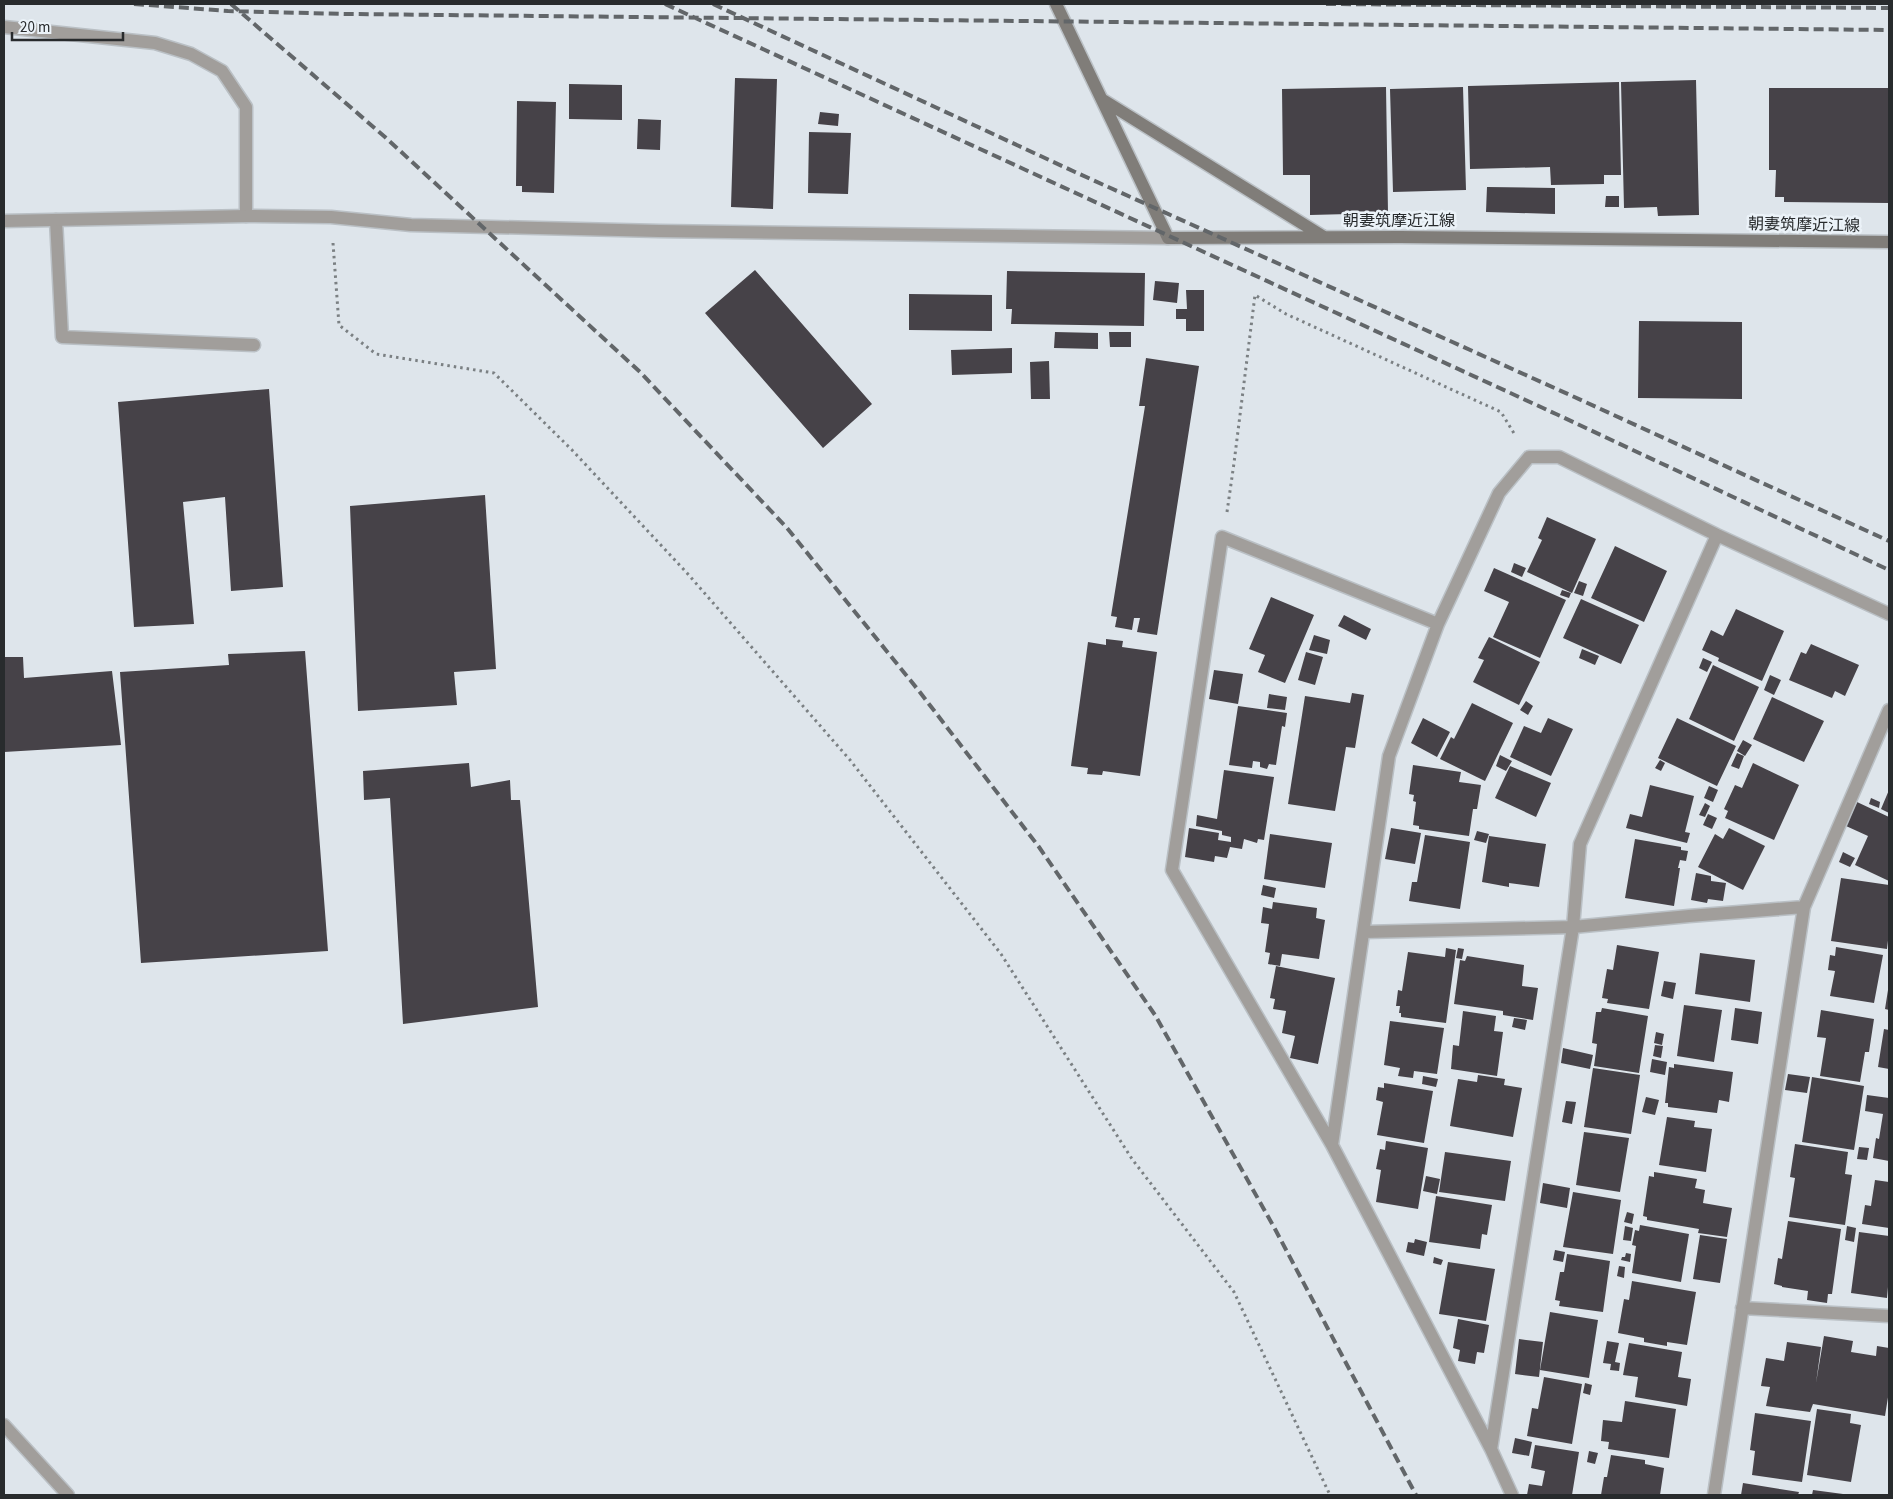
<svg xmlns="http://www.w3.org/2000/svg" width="1893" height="1499" font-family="'Source Sans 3','Noto Sans JP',sans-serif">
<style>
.building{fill:#464248}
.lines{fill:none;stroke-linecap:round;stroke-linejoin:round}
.service-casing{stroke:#bac0c5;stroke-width:15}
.minor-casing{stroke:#bac0c5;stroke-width:15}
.tertiary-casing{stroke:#bac0c5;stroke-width:15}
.secondary-casing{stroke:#bac0c5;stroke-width:15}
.path{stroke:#7b8083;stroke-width:3;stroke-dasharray:2.5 4;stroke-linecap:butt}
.service{stroke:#a19e9b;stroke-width:12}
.minor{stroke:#a19e9b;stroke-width:12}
.tertiary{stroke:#a19e9b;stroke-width:12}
.secondary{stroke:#807d79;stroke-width:12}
.rail{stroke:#626669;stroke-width:4;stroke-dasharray:10 5;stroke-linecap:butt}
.labels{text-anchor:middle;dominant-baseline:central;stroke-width:5;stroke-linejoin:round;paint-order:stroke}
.street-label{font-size:16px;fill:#282b2d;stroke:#ebf2f8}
</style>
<rect width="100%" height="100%" fill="#dee5eb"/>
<path class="building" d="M735,78l42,1 -4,130 -42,-2z
M1696,80l3,135 -41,1 -1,-9 -33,1 -3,-126z
M1619,82l2,93h-17v9l-53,1 -1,-18 -80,2 -2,-83z
M569,84l53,1v35l-53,-1z
M1386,87l2,126 -78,2v-40h-27l-1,-86z
M1463,87l3,103 -73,2 -3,-103z
M1769,88h120v115l-105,-1v-5h-9l1,-27h-7z
M517,101l39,1 -2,91 -32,-1v-6h-6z
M820,112l19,2 -1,12 -20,-2z
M638,119l23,1 -1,30 -23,-1z
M809,132l42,1 -3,61 -40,-1z
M1487,187l68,1v26l-69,-2z
M1606,196h13v11h-14z
M755,270l117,134 -49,44 -118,-135z
M1007,271l138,2 -1,53 -133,-2 1,-15h-6z
M1155,281l24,2 -2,20 -24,-3z
M1186,290h18v41h-18v-12h-10v-10h11z
M909,294l83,1v36l-83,-1z
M1639,321l103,1v77l-104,-1z
M1055,332l43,1v16l-44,-1z
M1109,332h22v15h-21z
M1012,348v25l-60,2 -1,-25z
M1146,358l53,8 -42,269 -20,-3 3,-14h-6l-2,12 -17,-3 2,-10 -6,-1 34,-210h-6z
M1049,361l1,38h-19l-1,-37z
M269,389l14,198 -52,4 -6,-94 -42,5 11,122 -60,3 -16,-225z
M485,495l11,174 -42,3 3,33 -99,6 -8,-205z
M1547,517l49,22 -24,54 -45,-21 15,-32 -4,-2z
M1615,546l52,25 -23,51 -53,-24z
M1514,563l12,5 -4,9 -11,-5z
M1494,568l72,32 -26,58 -47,-21 16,-35 -25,-11z
M1579,581l8,3 -4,12 -9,-3z
M1562,590l9,3 -2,5 -9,-3z
M1271,597l43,18 -29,68 -27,-11 7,-17 -16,-6z
M1581,599l58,26 -18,39 -58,-26z
M1736,609l48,22 -22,50 -44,-20 1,-3 -17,-8 9,-20 12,6z
M1344,615l27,14 -5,11 -28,-14z
M1314,635l16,5 -3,14 -18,-4z
M1489,637l51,25 -21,43 -46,-23 11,-22 -6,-2z
M1106,639l17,2 -1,6 35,5 -17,124 -37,-5 -1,4 -15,-1 1,-6 -17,-2 17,-124 18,3z
M1811,644l48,21 -14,31 -10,-5 -3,7 -43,-18 12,-28 5,2z
M1582,649l17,7 -4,9 -16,-7z
M305,651l23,300 -187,12 -21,-291 109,-7 -1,-11z
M1306,652l17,5 -8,28 -17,-5z
M4,657h19l1,21 88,-7 9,74 -117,7z
M1703,658l9,4 -5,10 -8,-4z
M1713,665l46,22 -25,54 -45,-22z
M1214,670l29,4 -5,30 -29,-5z
M1770,675l11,5 -7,15 -10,-5z
M1352,693l12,2 -9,53 -9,-1 -11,64 -47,-7 17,-108 45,7z
M1269,694l18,3 -2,13 -18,-2z
M1772,697l52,24 -20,41 -51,-23z
M1526,701l7,5 -5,9 -8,-5z
M1472,703l41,20 -28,58 -45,-22 11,-22 3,2z
M1238,706l49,7 -2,14 -3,-1 -6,39 -7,-1 -2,5 -7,-2v-5l-7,-1 -1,7 -23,-3z
M1423,718l27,14 -13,25 -26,-14z
M1548,718l25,11 -22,47 -41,-19 14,-31 17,7z
M1677,718l59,28 -19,40 -59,-28z
M1743,740l9,5 -7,11 -8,-5z
M1737,753l7,3 -5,13 -8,-3z
M1500,755l12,6 -6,10 -10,-5z
M1660,760l5,3 -4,8 -6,-3z
M469,763l2,24 39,-7 1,20h9l18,207 -135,17 -13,-226 -26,2 -1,-29z
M1753,763l46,22 -25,55 -49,-22 3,-7 -4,-2 11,-24 7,3z
M1413,765l48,7 -2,10 22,3 -4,24h-4l-4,27 -50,-7v-3l-6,-1 3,-23 -3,-1 1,-6 -5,-1z
M1510,766l41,17 -15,34 -41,-19z
M1224,770l50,7 -10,63 -6,-1 -1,4 -13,-4 -2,10 -12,-2 -3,11 -12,-2 -1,6 -29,-5 4,-29 30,5 -1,7 13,2v-5l-9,-2v-4l-26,-5 1,-11 20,4z
M1650,785l44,11 -9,36 5,1 -3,10 -61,-15 4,-14 12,3z
M1709,786l9,4 -5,12 -9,-4z
M1889,790v23l-8,-4z
M1871,798l9,4 -1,6 -10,-4z
M1857,802l32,15v64l-34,-16 13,-29 -22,-10z
M1705,803l5,3 -5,11 -6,-2z
M1708,814l9,4 -5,11 -9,-4z
M1391,828l30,5 -6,31 -30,-5z
M1729,828l36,18 -22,44 -45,-23 17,-33 8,5z
M1477,831l12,3 -3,9 -12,-3z
M1270,834l62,9 -7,45 -61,-9z
M1425,835l45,7 -10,67 -51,-8 3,-19h5z
M1489,836l57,8 -7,43 -30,-4v4l-27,-5z
M1635,839l46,8v3l7,1 -2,10 -6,-1 -2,8h2l-6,38 -49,-8z
M1843,852l12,6 -5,9 -11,-5z
M1696,873l15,3v5l15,2 -3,18 -15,-2 -1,4 -16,-3z
M1841,878l48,7v47l-2,17 -56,-8z
M1263,885l13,3 -2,10 -13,-3z
M1273,902l44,6 -1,10 9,2 -6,39 -37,-5 -2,12 -12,-2 2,-11 -5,-1 4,-28 -8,-1 2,-16 9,2z
M1617,945l42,7 -10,57 -42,-6 1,-4 -6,-1 5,-29 6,1z
M1836,947l47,8 -9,48 -44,-7 5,-25 -7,-1 2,-15 5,1z
M1446,948l10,2 -10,73 -45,-6v-4h-2l1,-7h-4l2,-16 4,1 6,-39 37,5z
M1458,948l6,1 -2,10 -6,-1z
M1700,953l55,7 -5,42 -55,-8z
M1467,956l57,9 -2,21 16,2 -5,32 -30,-5v-4l-49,-7 6,-44 5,1z
M1276,966l59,12 -17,86 -28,-6 5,-22 -13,-3 4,-22 -13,-2 2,-10 -5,-1z
M1664,981l12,2 -3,16 -12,-3z
M1888,990h1v20l-4,-1z
M1684,1005l38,5 -8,52 -37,-6z
M1602,1008l46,8 -9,57 -45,-7 3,-22 -5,-1 4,-31h5z
M1735,1008l27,4 -4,32 -27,-4z
M1821,1010l53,9 -5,33h-4l-5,30 -40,-6 6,-38 -9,-1z
M1463,1011l33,5 -2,15 9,1 -6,44 -46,-7 2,-24 6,1z
M1514,1018l13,2 -2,10 -13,-3z
M1390,1021l54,7 -7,46 -23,-3 -1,7 -15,-2 2,-8 -16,-3z
M1884,1029l5,1v39l-11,-2z
M1656,1032l8,2 -2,11 -8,-2z
M1655,1045l8,1 -2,12 -8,-2z
M1563,1048l30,7 -3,14 -29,-6z
M1652,1059l15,3 -2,13 -15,-3z
M1674,1064l59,8 -4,30 -10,-2 -2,13 -49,-6v-4h-3l4,-36 5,1z
M1593,1068l47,7 -9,59 -47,-7z
M1788,1074l22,3 -3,16 -22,-3z
M1478,1075l27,4 -1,6 18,3 -9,49 -63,-11 8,-47 19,3z
M1423,1076l15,3 -2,8 -14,-3z
M1812,1077l52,9 -10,64 -52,-8z
M1384,1083l49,8 -9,52 -47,-8 6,-33 -7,-2 2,-13 6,1z
M1867,1095l22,3v63l-16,-3 3,-20 3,1 4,-25 -18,-3z
M1646,1097l13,3 -4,15 -13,-3z
M1566,1101l10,1 -4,22 -10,-2z
M1667,1117l28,4 -1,6 18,2 -6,43 -47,-7z
M1584,1132l45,6 -9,54 -44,-7z
M1386,1141l42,7 -10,61 -42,-7 5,-32 -5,-1 4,-20 5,1z
M1795,1144l53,8 -3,22 7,1 -7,50 -56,-8 6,-39 -5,-1z
M1859,1147l10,1 -2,12 -10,-1z
M1445,1152l66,9 -6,40 -66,-9z
M1654,1172l43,7 -2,9 10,2 -2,13 29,5 -5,29 -29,-4 1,-4 -52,-9v-3l-4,-1 6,-40 5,1z
M1426,1176l14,3 -3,15 -14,-3z
M1875,1180l14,2v46l-27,-4 3,-19 6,1z
M1543,1183l27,5 -3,20 -27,-5z
M1573,1192l48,8 -8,54 -50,-7z
M1436,1196l56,9 -5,30 -5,-1 -2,15 -51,-7z
M1627,1212l7,2 -2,10 -8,-2z
M1788,1221l53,8 -9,65h-4l-1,9 -20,-3 1,-9 -26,-4v-1l-8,-2 4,-26 4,1z
M1640,1225l49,9 -8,48 -49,-9 4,-27 -4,-1 3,-15 4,1z
M1625,1226l8,2 -2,13 -8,-1z
M1847,1226l9,2 -2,14 -9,-2z
M1859,1232l30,4v51h-1l-1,11 -36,-5z
M1700,1235l27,4 -7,44 -27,-4z
M1415,1239l12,3 -3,14 -18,-4 2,-10 6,1z
M1555,1250l10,2 -2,10 -10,-2z
M1626,1253l5,1 -1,8 -9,-2 1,-3h3z
M1567,1254l43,7 -7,51 -44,-6 1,-5 -5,-1 5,-28h4z
M1434,1257l9,3 -2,5 -8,-2z
M1448,1262l47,7 -9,52 -47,-7z
M1619,1266l6,1 -1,11 -7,-2z
M1632,1281l64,11 -9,53 -20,-3v4l-23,-4v-4l-26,-5 6,-34 5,1z
M1550,1312l48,8 -9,58 -49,-8z
M1458,1319l31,6 -5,28 -7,-1 -2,12 -17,-3 2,-11 -7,-2z
M1824,1336l29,5 -2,11 25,4 1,-10 12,2v43l-4,25 -72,-12 -3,8 -44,-6 4,-19 -9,-1 5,-28 18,3 3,-19 34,5 -5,36z
M1519,1339l24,3 -4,35 -24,-3z
M1607,1341l12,2 -4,19 5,1 -1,8 -9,-1 1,-6 -8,-1z
M1629,1343l53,9 -4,25 13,2 -4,27 -52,-9 3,-20 -15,-2z
M1544,1377l38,7 -10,60 -45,-8 5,-28 6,1z
M1585,1383l7,2 -2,10 -7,-2z
M1625,1401l51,8 -7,49 -61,-9 1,-7 -8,-1 2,-21 19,2z
M1817,1409l34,5 -1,9 11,2 -10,57 -44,-7z
M1755,1413l56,8 -9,61 -50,-7 3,-24 -5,-1z
M1515,1438l17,4 -3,14 -17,-3z
M1535,1445l44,7 -7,43h-45l2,-11 13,2 3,-15 -14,-3z
M1589,1451l9,2 -3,11 -8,-2z
M1611,1455l34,5v4l19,4 -4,27h-59l3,-18h3z
M1743,1483l56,9 -1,3h-57z
M1813,1490l30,4v1h-31z"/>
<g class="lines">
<g class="service-casing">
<path id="service" d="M4,27l151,16 36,11 31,17 24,36v109
M56,220l6,117 192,8
M4,1425l64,70"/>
</g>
<g class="minor-casing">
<path id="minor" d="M1438,624l-216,-87 -50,333 160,275 159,304 21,46
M1364,932l209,-5 116,-11 115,-9
M1332,1145l57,-389 49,-132 61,-131 30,-36h30l158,78 172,79
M1742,1308l147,8
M1491,1449l82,-522 7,-83 137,-309
M1714,1495l90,-588 85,-197"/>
</g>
<g class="tertiary-casing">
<path id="tertiary" d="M4,221l242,-5 85,1 80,8 248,6 509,7"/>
</g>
<g class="secondary-casing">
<path id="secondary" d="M1056,4l112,234 232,-1 489,5
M1103,100l221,137"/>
</g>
<path class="path" d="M333,243l6,82 37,29 118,19 78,77 115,123 163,187 151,194 131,205 102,133 96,203
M1227,512l7,-49 21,-168 31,19 215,98 14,23"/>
<use href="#service" class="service"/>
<use href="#minor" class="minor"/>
<use href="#tertiary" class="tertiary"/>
<use href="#secondary" class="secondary"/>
<path class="rail" d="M134,4l94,7 120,3 1541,16
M231,4l154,133 255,235 147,156 132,163 120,156 116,168 120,214 141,266
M665,4l891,410 333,156
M713,4l362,168 495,223 319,146
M1326,4l563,4"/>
</g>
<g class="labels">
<g class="street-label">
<text x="1399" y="221">朝妻筑摩近江線</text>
<text transform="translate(1804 225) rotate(1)">朝妻筑摩近江線</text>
</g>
</g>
<rect width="1893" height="1499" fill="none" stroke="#282b2d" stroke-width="10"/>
<path d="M12 32v8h111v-8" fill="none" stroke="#282b2d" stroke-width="2.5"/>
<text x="20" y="32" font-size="15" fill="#282b2d" stroke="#ebf2f8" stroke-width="4" paint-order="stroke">20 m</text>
</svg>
